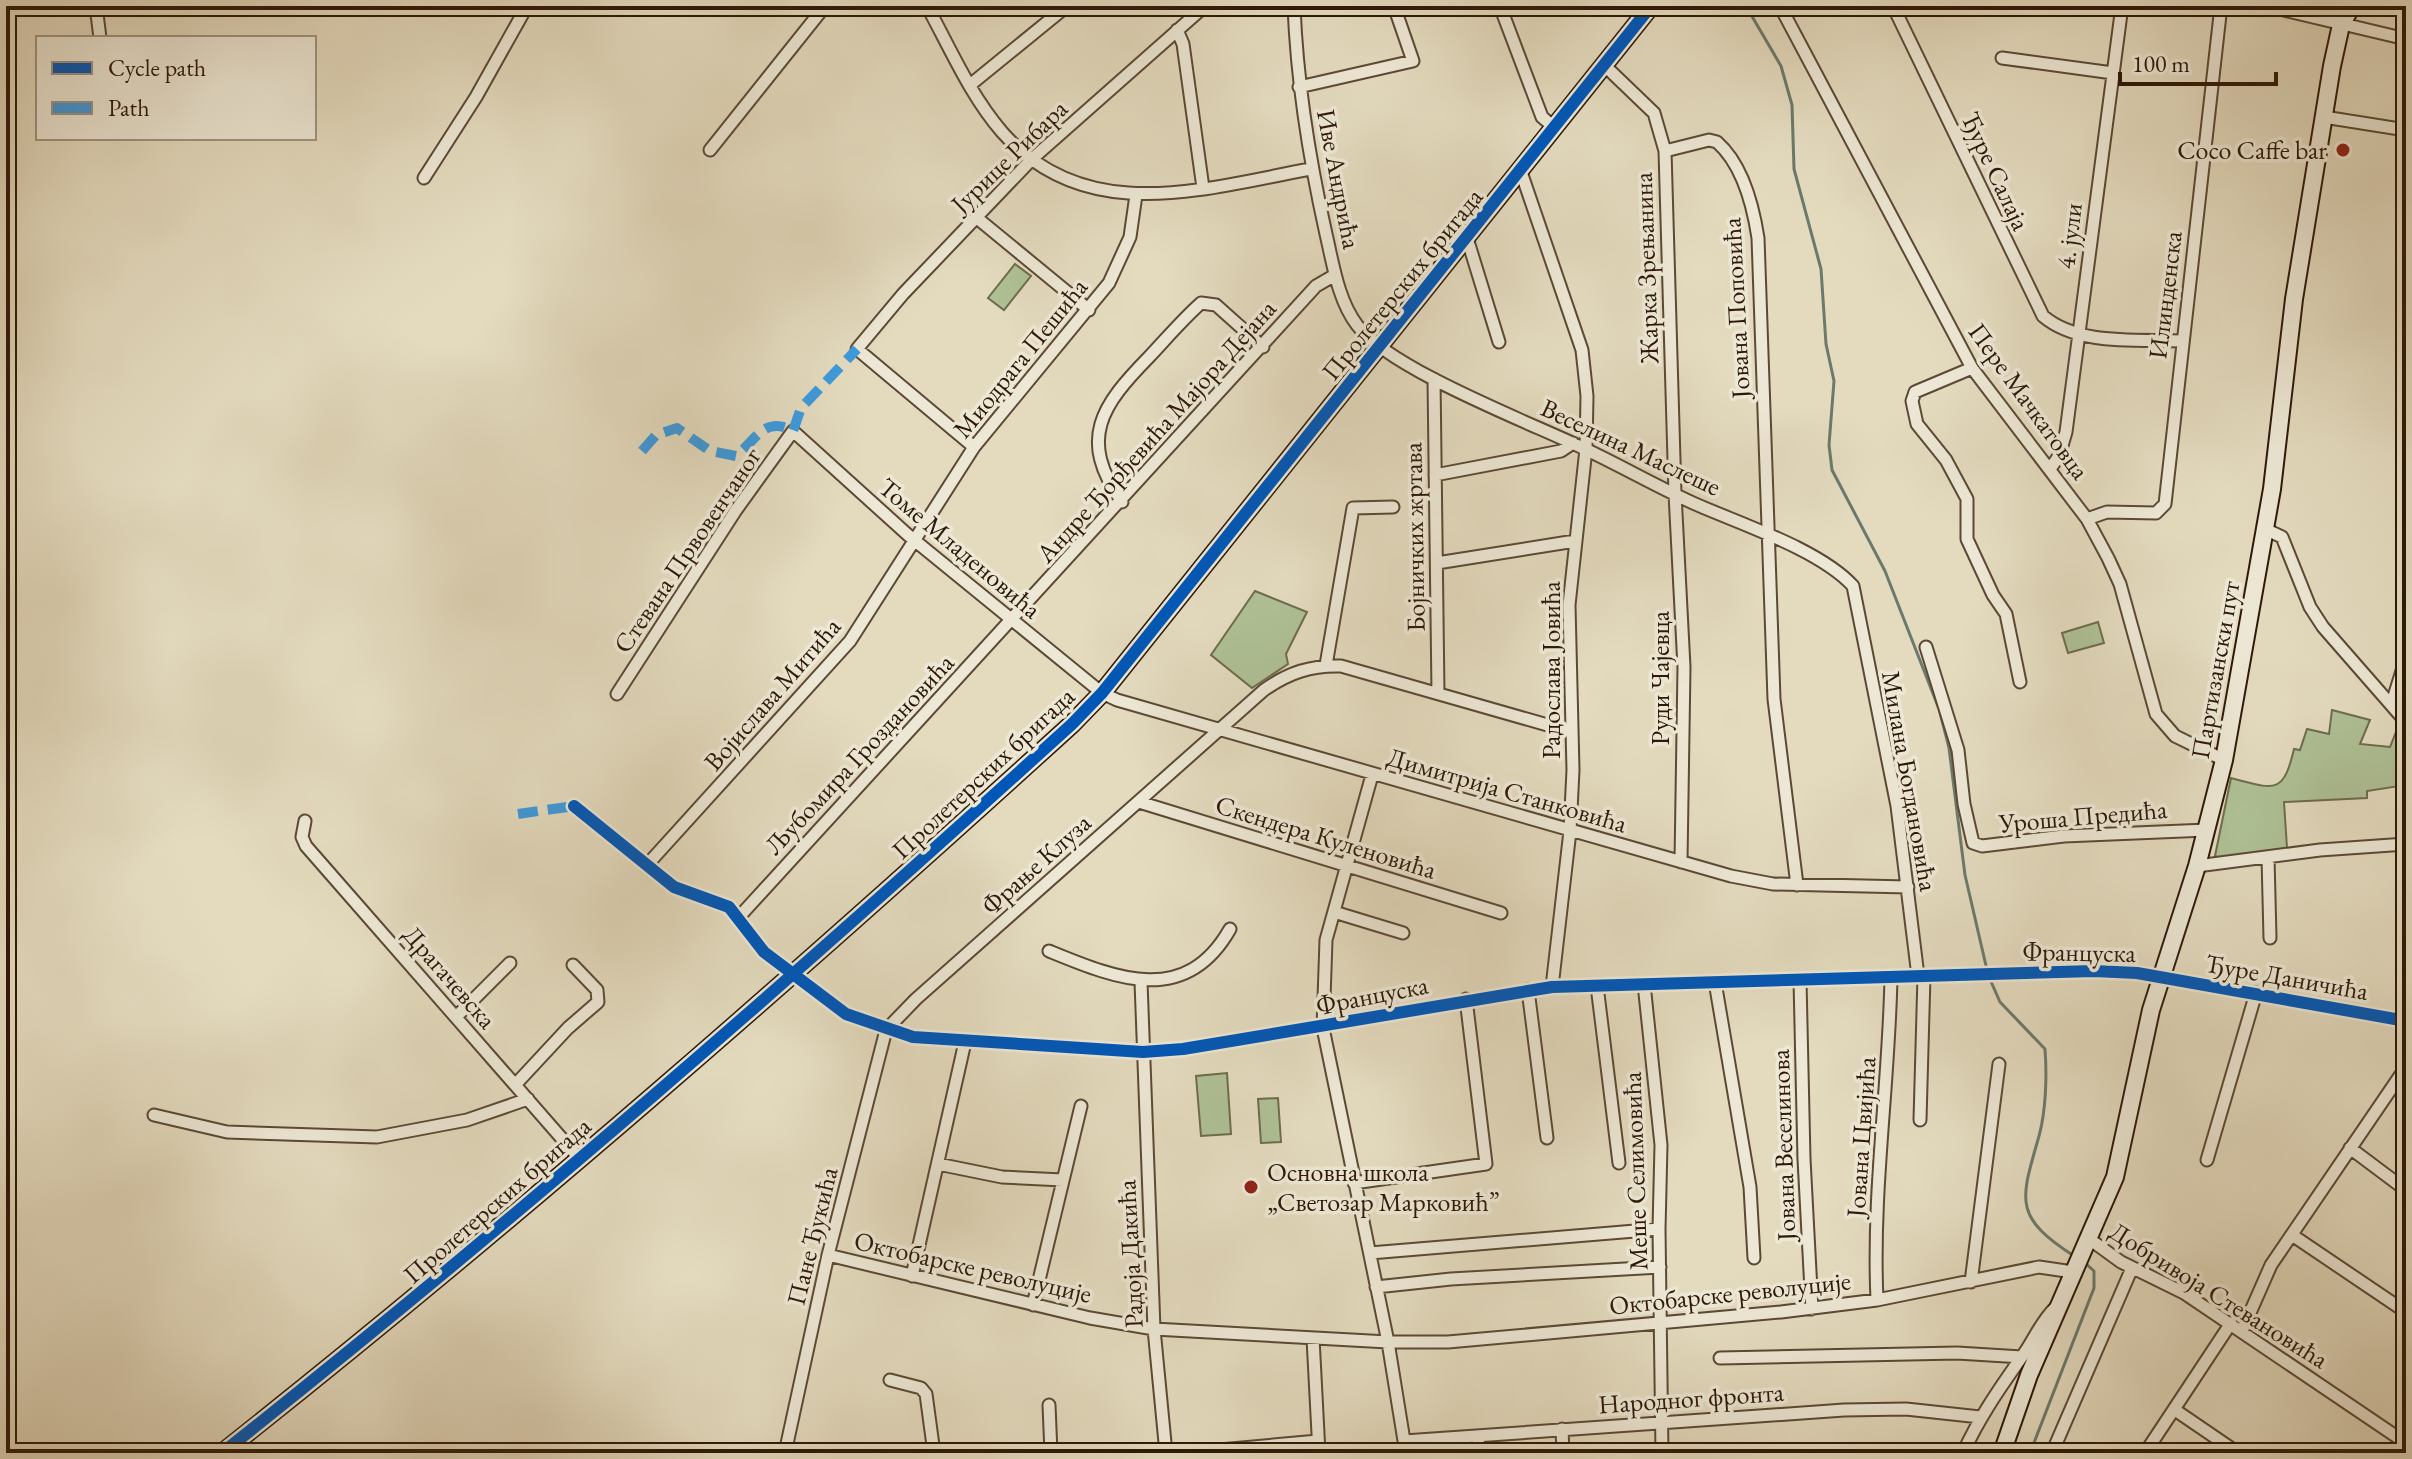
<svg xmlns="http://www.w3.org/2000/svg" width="2412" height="1459" font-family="'EB Garamond',serif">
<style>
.green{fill:#afc196;stroke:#6e6c4f;stroke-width:2}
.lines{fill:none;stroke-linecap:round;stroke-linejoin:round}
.stream{stroke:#6b7a6c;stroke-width:3}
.street-casing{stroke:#5b4936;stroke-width:15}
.secondary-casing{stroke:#2d1808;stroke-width:20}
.street{stroke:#ede8d5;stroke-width:11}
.secondary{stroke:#ede8d5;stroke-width:16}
.quiet{stroke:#3d9add;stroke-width:10;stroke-dasharray:20 10;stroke-linecap:butt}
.cycleway-casing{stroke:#ede8d5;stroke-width:17}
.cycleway{stroke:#0057b8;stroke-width:12}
.poi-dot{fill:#8f2418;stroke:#ede8d5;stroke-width:3}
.labels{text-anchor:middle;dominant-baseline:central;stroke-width:7;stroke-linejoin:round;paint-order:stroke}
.poi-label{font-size:26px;fill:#2d1808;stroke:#ede8d5;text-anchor:end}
.street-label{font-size:26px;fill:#2d1808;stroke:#ede8d5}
</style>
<rect width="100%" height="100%" fill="#e4dbbf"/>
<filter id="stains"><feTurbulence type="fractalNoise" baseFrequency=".0025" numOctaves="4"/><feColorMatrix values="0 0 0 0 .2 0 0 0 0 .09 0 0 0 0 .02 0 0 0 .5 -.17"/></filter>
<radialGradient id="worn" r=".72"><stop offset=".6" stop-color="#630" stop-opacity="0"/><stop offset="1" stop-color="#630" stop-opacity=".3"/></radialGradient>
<path class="green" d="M1015,264l16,12 -27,34 -16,-12z
M1255,591l52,21 -21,42 2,10 -36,24 -41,-33z
M2098,622l6,21 -36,10 -6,-20z
M2332,710l38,10 -10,24 30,3 10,-25 6,7v56l-39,6v7l-83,4 3,46 -67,10 -5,-2 16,-78c43,11 52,18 63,-29l6,1 7,-21 22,5z
M1227,1073l4,61 -30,2 -5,-60z
M1278,1098l3,44 -20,1 -3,-44z"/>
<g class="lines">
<path class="stream" d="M1746,6l35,60 11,39 2,64 27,100 5,75 8,37 -5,64 3,25 53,101 54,138 10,39 16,127 22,95
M1989,977l11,25 45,47c2,26 1,62 -6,87 -18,64 -27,80 35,120
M2030,1453l64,-165v-17l-10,-9"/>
<g class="street-casing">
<path id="street" d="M96,6l4,32
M927,6c23,42 43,89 75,126 84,96 203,56 309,37
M1294,6c3,77 15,152 32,228 7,30 12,66 31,91 32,44 174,98 228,124 36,17 71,37 108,54 47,21 126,46 160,83l44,220 21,170
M1500,6l42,111 13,11
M1627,6l15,11
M1780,6l192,362 115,151 21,39 12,26 36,130 19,22 49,24
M1893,6l150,310c35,30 94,23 139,25
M2267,6l139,33
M1177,30l6,14 20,144
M2002,58l111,15
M1603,64l51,49 11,38 10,343 9,173 -3,195
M970,85l97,-79
M1299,87l114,-26 -19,-55
M2324,117l82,13
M710,150l115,-144
M1665,151l44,-11 8,2c26,23 36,63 41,96l16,461 23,186
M1521,172l61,178 5,46 -1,53 -17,156 4,165 -3,61 -18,156
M424,178l52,-81 51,-91
M977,218l112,92
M1467,238l32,104
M1972,368l-57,24 -3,9 5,23 29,36 21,39v40l26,56 13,19 14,68
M1434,379l4,314
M974,447l-117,-98 46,-55 129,-135 173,-153
M2050,469l9,-13 7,-24 56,-426
M1435,475l126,-24 12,-8
M1122,502c-45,-63 -20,-97 27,-145 17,-18 33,-37 52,-54l15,2 47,42
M2405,503l1,-8
M2087,519l20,-7 49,1 9,-9 56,-498
M2265,529l17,8 28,70 13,20 83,95
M1437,563l138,-22
M1926,647l32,103 6,54 9,39 9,3 82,-10 143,-6
M1326,665l27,-157 40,-1
M617,694l119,-184 57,-79 115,104 194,158 15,7 614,176 42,8 135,3
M2392,703l14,-45
M1372,775l-46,165 -3,88 65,314 18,111
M1139,802l362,111
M574,806l100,81 55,20 35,45 82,62 67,23 230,15 40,-3 369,-62 542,-16 43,2 269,48
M305,821l-3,16 4,9 272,311
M2268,857l2,81
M647,865l203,-224 124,-194 135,-164 21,-46 6,-42
M2197,866l123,-16 86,-6
M1334,912l69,21
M739,917l577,-631 19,-11
M1049,951c66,27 136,57 181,-22
M1800,980l4,179 8,150
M1141,982l13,347 12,124
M1715,982l35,205 4,71
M1644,984l17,161 -2,84 3,224
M1597,986l22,177
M1528,990l19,148
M456,1017l54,-54
M515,1085l53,-57 30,-26 -1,-12 -24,-25
M154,1115l73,17 150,5 90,-17 61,-21
M1920,1120l4,-144
M2350,1148l56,42
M2207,1160l49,-167
M938,1164l64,13 61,3
M1354,1183l132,-19 -20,-165
M2292,1235l114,77
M2088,1238l33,24 63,31 222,150
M1370,1253l289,-24
M828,1255l262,63 64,11 234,13h60l333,-30 96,-12 162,-33 34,5
M912,1276l53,-234
M1971,1282l28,-218
M1376,1287l75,-8 209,-12
M1877,1300c-5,-109 12,-215 14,-323
M1033,1305l48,-199
M2242,1331l29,-66 135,-198
M1313,1338l6,115
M1720,1358l237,-5 65,4
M890,1380l31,8 5,6 8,59
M1049,1405l2,48
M2175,1410l63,43
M1562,1429l1,24
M1478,1437l1,16
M1404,1441l440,-31 62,-1 74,8
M785,1453l43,-198 58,-225 30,-31 348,-309c24,-17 47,-25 77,-24l231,66
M1186,1453l132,-12
M1963,1453c16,-35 36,-64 58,-95 13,-17 19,-36 35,-51
M2052,1453l80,-185
M2145,1453l86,-130"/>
</g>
<g class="secondary-casing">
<path id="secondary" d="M222,1453c293,-232 574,-478 850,-729l30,-31 549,-687
M2002,1453l27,-78 86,-198 36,-167 46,-144 27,-106 48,-271 22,-190 38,-233 9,-41 11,-19"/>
</g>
<use href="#street" class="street"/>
<use href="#secondary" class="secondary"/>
<path class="quiet" d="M642,451l14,-16 21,-7 33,23 26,5c20,-16 29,-41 57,-25l8,-23 56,-59
M518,814l56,-8"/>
<g class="cycleway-casing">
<path id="cycleway" d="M574,806l100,81 55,20 35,45 82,62 67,23 230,15 40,-3 369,-62 542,-16 43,2 269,48
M222,1453c293,-232 574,-478 850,-729l30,-31 549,-687"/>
</g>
<use href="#cycleway" class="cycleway"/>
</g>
<g class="poi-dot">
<circle cx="2343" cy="150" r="8"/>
<circle cx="1251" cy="1187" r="8"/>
</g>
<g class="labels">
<g class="poi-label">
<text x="2327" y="150">Coco Caffe bar</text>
<text x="1267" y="1172" text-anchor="start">Основна школа<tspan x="1267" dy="30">„Светозар Марковић”</tspan></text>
</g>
<g class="street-label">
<text transform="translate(1009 156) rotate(-44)">Јурице Рибара</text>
<text transform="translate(1996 171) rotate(65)">Ђуре Салаја</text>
<text transform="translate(1339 179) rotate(79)">Иве Андрића</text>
<text transform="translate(2069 236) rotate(-83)">4. јули</text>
<text transform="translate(1646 268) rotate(-92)">Жарка Зрењанина</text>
<text transform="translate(1402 284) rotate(-51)">Пролетерских бригада</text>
<text transform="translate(2165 295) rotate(-83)">Илинденска</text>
<text transform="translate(1736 308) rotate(-93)">Јована Поповића</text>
<text transform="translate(1020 358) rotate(-51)">Миодрага Пешића</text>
<text transform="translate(2029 401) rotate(54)">Пере Мачкатовца</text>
<text transform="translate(1156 431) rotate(-48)">Андре Ђорђевића Мајора Дејана</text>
<text transform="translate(1631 447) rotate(25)">Веселина Маслеше</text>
<text transform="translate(1414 537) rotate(-91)">Бојничких жртава</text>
<text transform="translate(960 548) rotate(40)">Томе Младеновића</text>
<text transform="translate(687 550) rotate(-56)">Стевана Првовенчаног</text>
<text transform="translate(1551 670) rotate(-90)">Радослава Јовића</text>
<text transform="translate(2215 670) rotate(-80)">Партизански пут</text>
<text transform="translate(1660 678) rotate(-90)">Руди Чајевца</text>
<text transform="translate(772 694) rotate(-49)">Војислава Митића</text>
<text transform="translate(859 754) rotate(-47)">Љубомира Гроздановића</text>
<text transform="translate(983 773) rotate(-43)">Пролетерских бригада</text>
<text transform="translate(1910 781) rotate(80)">Милана Богдановића</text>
<text transform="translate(1507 790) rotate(16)">Димитрија Станковића</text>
<text transform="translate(2083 816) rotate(-5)">Уроша Предића</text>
<text transform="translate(1326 837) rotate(17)">Скендера Куленовића</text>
<text transform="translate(1036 864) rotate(-42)">Фрање Клуза</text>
<text transform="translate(2079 952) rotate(1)">Француска</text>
<text transform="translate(450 977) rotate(49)">Драгачевска</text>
<text transform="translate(2287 977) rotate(10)">Ђуре Даничића</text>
<text transform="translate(1372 995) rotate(-11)">Француска</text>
<text transform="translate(1861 1137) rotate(-86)">Јована Цвијића</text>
<text transform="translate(1783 1145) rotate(-92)">Јована Веселинова</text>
<text transform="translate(1635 1171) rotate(-92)">Меше Селимовића</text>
<text transform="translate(497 1200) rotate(-41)">Пролетерских бригада</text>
<text transform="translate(812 1236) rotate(-76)">Пане Ђукића</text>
<text transform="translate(1130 1254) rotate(-93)">Радоја Дакића</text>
<text transform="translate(973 1267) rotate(13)">Октобарске револуције</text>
<text transform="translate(1730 1293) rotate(-6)">Октобарске револуције</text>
<text transform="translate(2219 1295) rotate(32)">Добривоја Стевановића</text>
<text transform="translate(1691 1398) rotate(-4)">Народног фронта</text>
</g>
</g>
<rect width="2412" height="1459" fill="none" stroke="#e4dbbf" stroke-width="32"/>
<rect x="8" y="8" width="2396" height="1443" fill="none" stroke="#2d1808" stroke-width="4"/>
<rect x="16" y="16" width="2380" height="1427" fill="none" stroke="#2d1808" stroke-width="2"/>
<rect x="36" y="36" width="280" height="104" fill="#ede8d5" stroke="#a09583" stroke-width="2"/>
<rect x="52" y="62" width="40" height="12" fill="#0057b8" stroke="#a09583" stroke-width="2"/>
<text x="108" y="76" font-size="24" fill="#2d1808">Cycle path</text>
<rect x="52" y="102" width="40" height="12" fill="#3d9add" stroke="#a09583" stroke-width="2"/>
<text x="108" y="116" font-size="24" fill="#2d1808">Path</text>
<path d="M2120 72v12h156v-12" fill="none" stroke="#2d1808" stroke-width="4"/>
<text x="2132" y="72" font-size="24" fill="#2d1808" stroke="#ede8d5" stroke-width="6" paint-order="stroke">100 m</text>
<rect width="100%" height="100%" filter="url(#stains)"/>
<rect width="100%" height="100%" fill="url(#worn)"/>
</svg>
